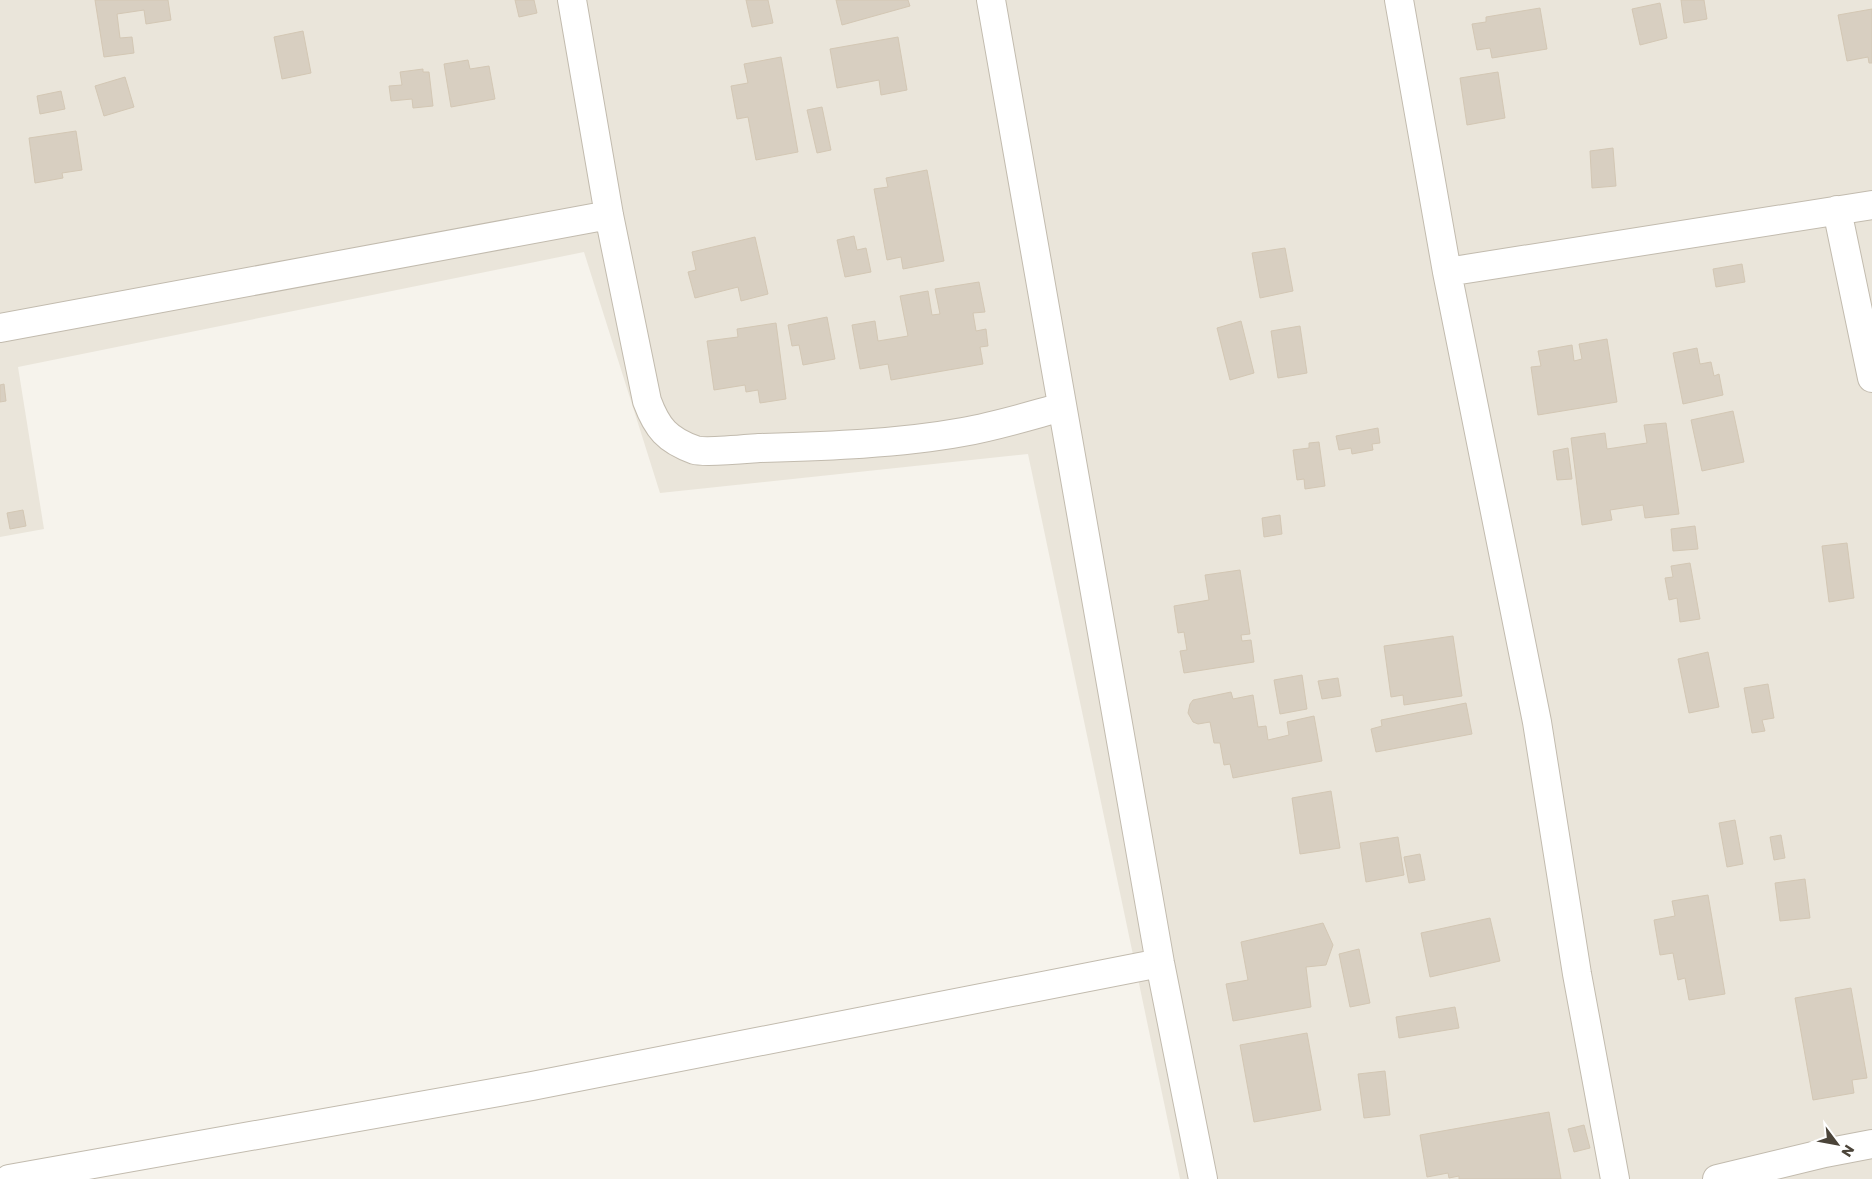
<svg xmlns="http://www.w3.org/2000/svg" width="1872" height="1179" font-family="Poppins,sans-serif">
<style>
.residential{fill:#eae5da}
.building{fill:#d8cfc1;stroke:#d3c7b4}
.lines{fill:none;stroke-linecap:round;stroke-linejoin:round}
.minor-casing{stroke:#c2bbae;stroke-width:30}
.minor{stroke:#fff;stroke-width:28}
</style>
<rect width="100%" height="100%" fill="#f6f3ec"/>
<path class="residential" d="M0,0h1872v1179h-692l-152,-725 -368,39 -76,-241 -566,115 26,162 -44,8z"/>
<path class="building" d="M95,0h73l3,20 -25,4 -2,-14 -27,4 3,24 12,-1 2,16 -30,4z
M515,0h19l3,13 -18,4z
M746,0h22l5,23 -21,4z
M836,0h72l2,6 -68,19z
M1681,0h23l3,19 -23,4z
M1660,3l7,35 -27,7 -8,-36z
M1540,8l7,41 -55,9 -2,-10 -13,2 -5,-26 14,-2v-5z
M1872,9v54h-3l-1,-6 -21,4 -9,-46z
M303,31l8,42 -29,6 -8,-42z
M898,37l9,53 -26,5 -2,-15 -42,8 -7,-39z
M781,57l17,95 -42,8 -8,-43 -11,2 -6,-33 17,-3 -4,-19z
M468,60l2,9 19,-3 6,33 -44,8 -7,-43z
M423,69v3h6l4,34 -20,2 -1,-9 -21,2 -2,-15 13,-1 -2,-13z
M1498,72l7,46 -38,7 -7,-47z
M125,77l9,30 -30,9 -9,-30z
M61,91l4,18 -25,5 -3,-18z
M822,107l9,43 -14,3 -10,-43z
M76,131l6,39 -20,3 1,5 -28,5 -6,-45z
M1613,148l3,38 -24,2 -2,-37z
M927,170l17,91 -41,8 -2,-12 -14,3 -13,-71 14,-2 -2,-9z
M854,236l3,14 9,-2 5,24 -26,5 -8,-37z
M755,237l13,57 -27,7 -3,-14 -43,11 -7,-26 8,-2 -4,-18z
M1285,248l8,43 -33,7 -8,-45z
M1742,264l3,18 -29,5 -3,-18z
M979,282l6,30 -12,1 3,18 10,-2 2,17 -8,1 3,17 -92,16 -3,-16 -28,5 -8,-44 23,-4 3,20 30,-5 -8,-40 28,-5 4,24 8,-1 -5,-25z
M827,317l8,42 -32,6 -4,-20 -7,1 -4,-21z
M1241,321l13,52 -24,7 -13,-52z
M776,323l10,76 -26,4 -2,-13 -12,2 -1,-7 -31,5 -7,-49 31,-4 -1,-8z
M1300,326l7,47 -29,5 -7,-47z
M1607,339l10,63 -79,13 -7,-48 10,-1 -3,-15 34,-6 2,16 8,-2 -3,-15z
M1697,348l3,16 11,-2 3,14 5,-2 4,21 -40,9 -10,-51z
M4,384l2,17 -6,1v-17z
M1733,411l11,51 -42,9 -11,-51z
M1666,423l13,91 -34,4 -2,-13 -33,5 2,10 -30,5 -11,-87 34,-5 2,16 40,-6 -3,-18z
M1378,428l2,15 -8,1 1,6 -21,4 -1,-6 -12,2 -3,-14z
M1319,442l6,44 -20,3 -1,-10 -7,1 -4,-30 16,-2v-5z
M1568,448l4,31 -15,1 -4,-29z
M23,510l3,16 -16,3 -3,-16z
M1280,515l2,19 -18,3 -2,-19z
M1695,526l3,23 -25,2 -2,-22z
M1847,543l7,55 -25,4 -7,-56z
M1690,563l10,56 -20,3 -3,-24 -8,2 -4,-22 8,-1 -2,-11z
M1240,570l10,64 -9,1 1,6 9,-1 3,22 -70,11 -4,-22 7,-1 -3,-18 -6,1 -4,-27 35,-6 -4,-25z
M1453,636l9,60 -58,9 -1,-10 -12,2 -7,-51z
M1708,652l11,55 -30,6 -11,-54z
M1302,675l5,34 -27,5 -6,-34z
M1338,678l3,18 -19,3 -4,-18z
M1768,684l6,34 -12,2 3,11 -13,2 -8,-45z
M1231,692l2,7 20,-4 5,32 8,-1 2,14 21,-5 -2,-13 27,-6 8,45 -89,17 -3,-14 -6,1 -4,-22h-6l-4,-21 -12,2 -5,-2 -5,-9 2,-9 3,-4z
M1466,703l6,31 -96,18 -5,-23 11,-3 -1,-6z
M1331,791l9,57 -40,6 -8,-56z
M1735,820l8,44 -16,3 -8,-44z
M1781,835l4,23 -11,2 -4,-23z
M1398,837l6,38 -38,7 -6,-39z
M1420,854l5,26 -16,3 -5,-26z
M1805,879l5,39 -30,3 -5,-38z
M1708,895l17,99 -36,6 -4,-22 -7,2 -5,-27 -13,2 -6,-35 21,-4 -3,-15z
M1490,918l10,43 -70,16 -9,-44z
M1323,923l10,22 -7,20 -20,2 5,40 -78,14 -7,-37 22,-4 -7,-38z
M1359,949l11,54 -20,4 -11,-53z
M1851,988l16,90 -15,2 2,13 -41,7 -18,-102z
M1455,1007l4,21 -60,10 -3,-21z
M1307,1033l14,77 -67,12 -14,-77z
M1385,1071l5,44 -26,3 -6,-44z
M1549,1112l12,67h-102v-3l-10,2 -1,-5 -21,4 -7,-42z
M1584,1125l6,23 -16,4 -6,-23z"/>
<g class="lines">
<g class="minor-casing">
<path id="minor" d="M572,0l37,215 38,186c10,27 20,39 48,49 10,3 51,-1 64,-2 67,-2 138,-4 204,-16 34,-6 66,-16 99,-25
M991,0l169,963 43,216
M1399,0l48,272 90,450 40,252 38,205
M1837,210l35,168
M1447,272l425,-67
M0,328l609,-113
M9,1179l523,-93 628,-123
M1717,1179l108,-26 47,-9"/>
</g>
<use href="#minor" class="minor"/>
</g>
<g transform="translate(1837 1144) rotate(122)" stroke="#ffffff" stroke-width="4" paint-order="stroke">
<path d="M0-4L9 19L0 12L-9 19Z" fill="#4b4439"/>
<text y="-8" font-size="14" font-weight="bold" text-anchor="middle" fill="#4b4439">N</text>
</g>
</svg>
